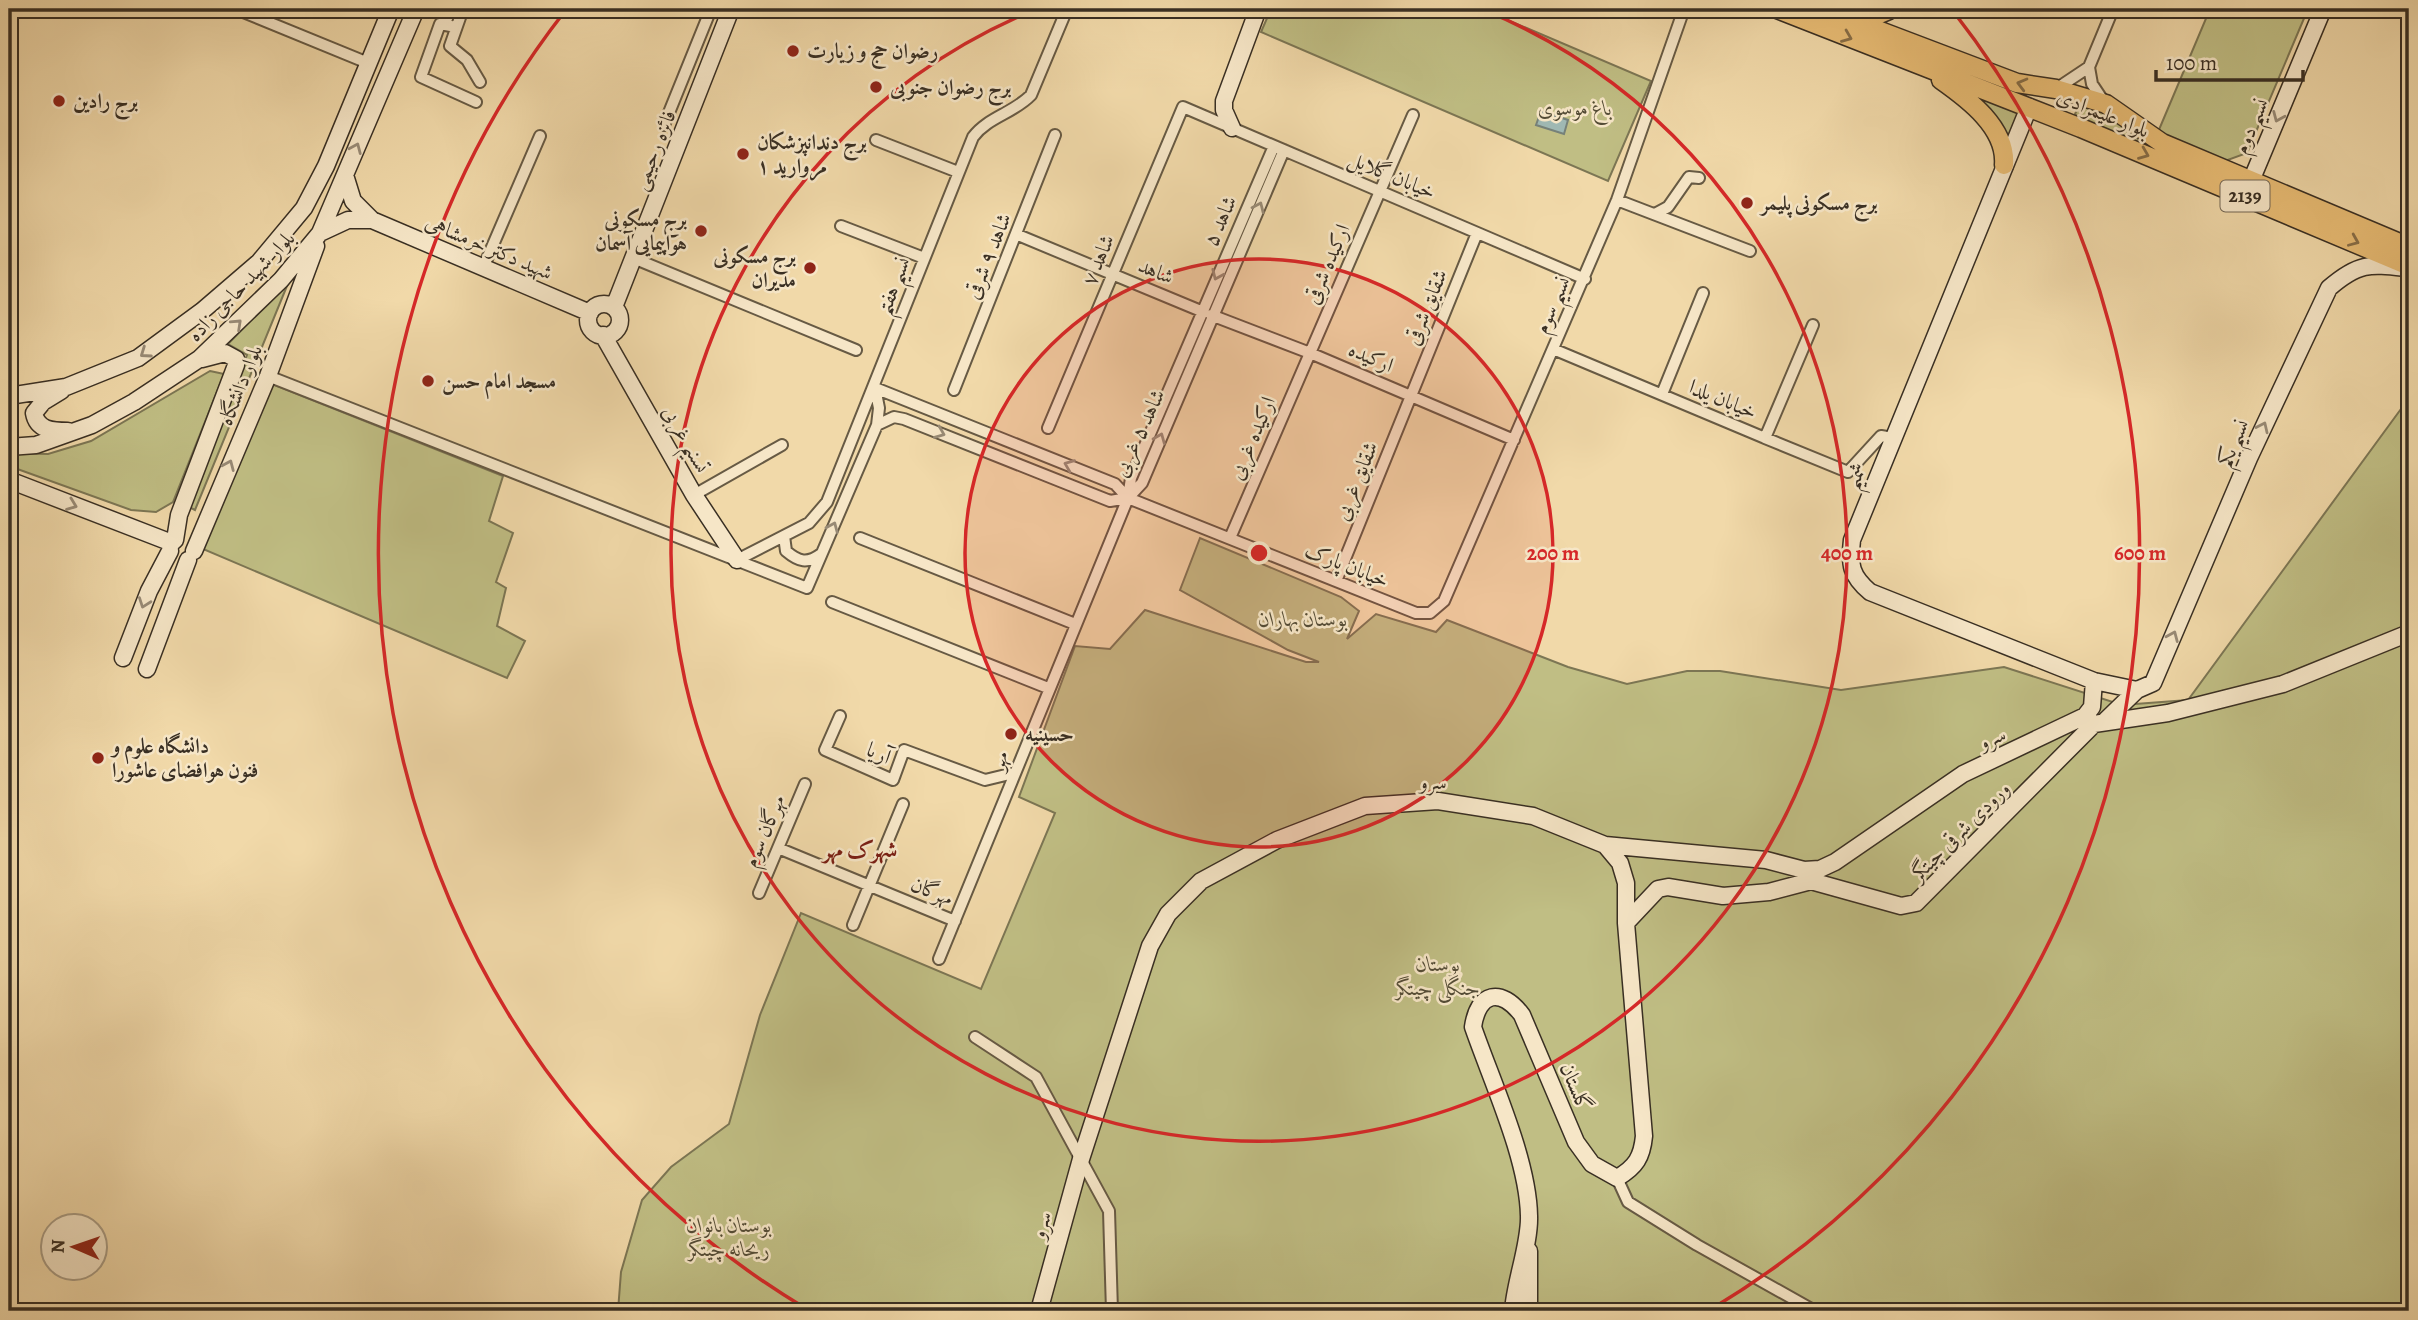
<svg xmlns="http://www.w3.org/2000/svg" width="2418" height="1320" font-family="Alegreya,Amiri,serif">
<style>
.green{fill:#c0be84;stroke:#7c7654;stroke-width:2}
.water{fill:#9fb8b3;stroke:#768179;stroke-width:2}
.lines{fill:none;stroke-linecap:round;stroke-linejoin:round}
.street-casing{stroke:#675a44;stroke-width:14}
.secondary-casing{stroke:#392f23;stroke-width:19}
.primary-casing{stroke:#392f23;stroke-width:21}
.street{stroke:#f6e6c7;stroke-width:10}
.secondary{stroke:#f6e6c7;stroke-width:16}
.primary{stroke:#e8bc74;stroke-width:18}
.oneway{stroke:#886e47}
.oneway2{stroke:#988a75}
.ring{fill:none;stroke:#d62828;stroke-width:3.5}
.poi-dot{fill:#8f2418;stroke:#f6e6c7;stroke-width:2.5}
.labels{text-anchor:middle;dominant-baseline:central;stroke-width:5;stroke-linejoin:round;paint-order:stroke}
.shield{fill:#f6e6c7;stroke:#726654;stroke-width:2}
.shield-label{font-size:19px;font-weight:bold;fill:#392f23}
.poi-label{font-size:21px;font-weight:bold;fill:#392f23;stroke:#f6e6c7;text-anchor:start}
.park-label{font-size:21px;font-style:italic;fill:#544c36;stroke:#f6e6c7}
.street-label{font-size:21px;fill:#392f23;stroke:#f6e6c7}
.neighbourhood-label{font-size:23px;font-weight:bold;fill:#7a1f14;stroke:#f6e6c7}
.centre{fill:#d62828;stroke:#f6e6c7;stroke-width:3.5}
.ring-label{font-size:21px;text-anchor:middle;font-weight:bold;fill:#d62828;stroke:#f6e6c7;stroke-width:5;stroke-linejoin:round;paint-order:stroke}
</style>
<rect width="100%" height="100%" fill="#f1d9a9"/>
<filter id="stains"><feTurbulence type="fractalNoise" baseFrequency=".00286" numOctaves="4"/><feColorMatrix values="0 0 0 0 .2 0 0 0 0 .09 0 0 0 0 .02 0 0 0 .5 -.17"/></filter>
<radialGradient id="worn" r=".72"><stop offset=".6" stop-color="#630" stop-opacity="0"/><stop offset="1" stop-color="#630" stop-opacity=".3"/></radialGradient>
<path class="green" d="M1271,9h211l169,72 -43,100 -347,-149z
M2210,9h98l-61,144 -22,8 -67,-29z
M1956,85l64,26 -11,29z
M2081,101h16l30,30 26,19 -73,-30 -5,-6z
M289,281l-94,229 -8,-4 60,-151 -19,-11z
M210,371l14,3 -51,128 -17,10 -25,-2 -122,-44v-13l39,1 43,-13z
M272,384l231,92 -14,45 24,12 -17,49 10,6 -9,38 28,15 -18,37 -304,-129z
M2409,398v913h-1791l3,-39 21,-72 29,-33 58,-43 31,-109 41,-102 180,76 74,-176 -36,-16 56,-151 35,3 35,-39 161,52h13l-31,-12 -108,-60 20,-52 141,59 18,14 -12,28 29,-25 60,18 11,-12 121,47 59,17 60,-13h33l121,19 163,-23 118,38 66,-5z"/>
<path class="water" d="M1541,111l27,9 -4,14 -28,-9z"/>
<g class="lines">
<g class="street-casing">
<path id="street" d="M236,9l132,54
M463,9l-13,37 17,14 13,22
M445,23l6,-14
M456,27l-16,-3 -19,53 55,25
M2089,67l3,17 12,18
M2056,89l33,-22 24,-58
M664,125l47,-116
M876,140l82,32
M1617,200l133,51
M1655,214l13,-7 21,-30 10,1
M841,226l83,32
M1018,235l183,76
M633,258l223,92
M483,268l57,-132
M1211,315l99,38 204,87
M1553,349l212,89 48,-113
M268,376l539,212 70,-163 2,-17 -4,-20
M875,388l240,96 13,14 288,115h14l14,-12 173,-401 67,-191
M954,390l101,-255
M1662,394l41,-101
M877,425l17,-8 10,2 206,82 18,-3
M1048,428l135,-321 402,172
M1765,438l83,34 33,-36 12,2
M694,495l88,-50
M1128,498l14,-15 142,-333
M784,536l2,15c13,11 21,13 35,3
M860,538l215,86
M1230,538l183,-423
M737,560l72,-37 18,-21 146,-365c15,-20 41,-24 58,-42l36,-86
M1336,581l141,-348
M832,602l216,86
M840,716l-15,34 68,30 11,-30 81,30 29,-7
M778,848l177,73
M759,893l46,-109
M853,925l50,-121
M939,959l189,-461 3,-20 143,-332
M975,1037l61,40 73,134 3,100
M1617,1178l11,24 69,43 118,66"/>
</g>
<g class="secondary-casing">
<path id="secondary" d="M2029,107l-177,433c-3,25 -1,36 18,52l224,89 43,9
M1232,128l-8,-18v-9l34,-92
M345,175l8,26 19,19 218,93
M2251,181l72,-172
M320,233l28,-13h24
M588 320a16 16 0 1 1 32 0a16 16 0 1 1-32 0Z
M614,307l117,-298
M603,335l91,160 43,65
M61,391l-18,11 -9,11c3,17 18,18 34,18
M9,396l57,-9 72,-29 64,-47 57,-49 45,-54 22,-42 65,-157
M9,447l27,-2 56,-20 42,-23 65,-43 82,-79 39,-47 96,-224
M9,480l163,63
M175,540l4,-25 57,-150v-6l-11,-6 -23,6
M194,551l74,-175 48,-130
M123,658l26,-67 21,-40
M147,669l41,-109
M2106,720l31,-30 16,-7 96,-225 80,-170c30,-26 41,-24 78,-20
M1626,923l32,-34 10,-2 55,9 46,-4 42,-11 90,25 15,-3 178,-179 74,-11 115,-29 126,-51
M1039,1311l42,-152 69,-213 18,-32 33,-33 76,-41 88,-34 73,-5 95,15 72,29 161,15 38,10 16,-1 15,-7 128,-88 122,-58 7,-9 2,-26
M1513,1311c2,-30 17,-67 16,-95 -1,-57 -37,-134 -56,-189 5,-35 28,-40 49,-12l54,127 16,22 25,14c19,-11 25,-21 27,-42l-18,-213v-40l-6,-20 -15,-18
M1529,1311v-60"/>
</g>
<g class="primary-casing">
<path id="primary" d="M1777,9l304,119 328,138
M1822,9l195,74 39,6 50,15 56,39 247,104
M1852,19l18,-1 19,-8
M1941,80c27,19 66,48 63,85"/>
</g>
<use href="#street" class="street"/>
<use href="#secondary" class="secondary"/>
<use href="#primary" class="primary"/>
</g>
<defs><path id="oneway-chevron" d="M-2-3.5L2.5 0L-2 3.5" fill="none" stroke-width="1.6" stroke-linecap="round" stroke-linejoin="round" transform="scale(1.75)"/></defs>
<g class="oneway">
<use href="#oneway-chevron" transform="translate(1847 37) rotate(22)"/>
<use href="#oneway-chevron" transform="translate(2022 84) rotate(-165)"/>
<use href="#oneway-chevron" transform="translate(2144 154) rotate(22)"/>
<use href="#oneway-chevron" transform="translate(2354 241) rotate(23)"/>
</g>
<g class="oneway2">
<use href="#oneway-chevron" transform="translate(2278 117) rotate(113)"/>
<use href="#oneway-chevron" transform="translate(356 148) rotate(-67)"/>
<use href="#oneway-chevron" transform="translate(1259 207) rotate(-66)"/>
<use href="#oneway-chevron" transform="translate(1217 275) rotate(114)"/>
<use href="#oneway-chevron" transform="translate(237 324) rotate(-43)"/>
<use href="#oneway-chevron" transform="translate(145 353) rotate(145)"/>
<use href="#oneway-chevron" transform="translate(2263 427) rotate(-65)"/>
<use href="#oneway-chevron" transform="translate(940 433) rotate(22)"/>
<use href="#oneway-chevron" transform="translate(1160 438) rotate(-68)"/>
<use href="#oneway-chevron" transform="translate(229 465) rotate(-67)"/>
<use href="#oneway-chevron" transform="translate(1069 465) rotate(-158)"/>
<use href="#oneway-chevron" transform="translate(72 505) rotate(21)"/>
<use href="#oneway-chevron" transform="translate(833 527) rotate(-67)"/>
<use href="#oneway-chevron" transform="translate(144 603) rotate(110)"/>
<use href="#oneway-chevron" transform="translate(2173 636) rotate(-67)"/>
</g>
<circle cx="1259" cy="553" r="294" fill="#d62828" fill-opacity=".12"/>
<g class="ring">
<circle cx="1259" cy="553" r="294"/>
<path d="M1484 10A588 588 0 1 1 1034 10"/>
<path d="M805 1308A881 881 0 0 1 565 11M1953 11A881 881 0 0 1 1713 1308"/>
</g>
<g class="poi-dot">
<circle cx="793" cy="51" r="7"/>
<circle cx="876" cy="87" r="7"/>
<circle cx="59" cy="101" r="7"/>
<circle cx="743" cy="154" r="7"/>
<circle cx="1747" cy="203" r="7"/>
<circle cx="701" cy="231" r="7"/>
<circle cx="810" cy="268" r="7"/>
<circle cx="428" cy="381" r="7"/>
<circle cx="1011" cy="734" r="7"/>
<circle cx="98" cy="758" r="7"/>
</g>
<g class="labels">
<rect class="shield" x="2220.5" y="180.5" width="49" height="31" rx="5"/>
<g class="shield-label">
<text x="2245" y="196">2139</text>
</g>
<g class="poi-label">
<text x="807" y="51">رضوان حج و زیارت</text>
<text x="890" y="87">برج رضوان جنوبی</text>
<text x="73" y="101">برج رادین</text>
<text x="757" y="142">برج دندانپزشکان<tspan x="757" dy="24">مروارید ۱</tspan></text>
<text x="1761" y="203">برج مسکونی پلیمر</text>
<text x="687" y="219" text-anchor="end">برج مسکونی<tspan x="687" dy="24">هواپیمایی آسمان</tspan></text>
<text x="796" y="256" text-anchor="end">برج مسکونی<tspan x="796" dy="24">مدیران</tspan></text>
<text x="442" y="381">مسجد امام حسن</text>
<text x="1025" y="734">حسینیه</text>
<text x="112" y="746">دانشگاه علوم و<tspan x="112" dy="24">فنون هوافضای عاشورا</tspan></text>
</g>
<g class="park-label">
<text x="1575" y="108">باغ موسوی</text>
<text x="1303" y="619">بوستان بهاران</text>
<text x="1438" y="964">بوستان<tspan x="1438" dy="24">جنگلی چیتگر</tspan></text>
<text x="729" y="1225">بوستان بانوان<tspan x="729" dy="24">ریحانه چیتگر</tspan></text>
</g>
<g class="street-label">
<text transform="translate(2103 113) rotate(22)">بلوار علیمرادی</text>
<text transform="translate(2251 126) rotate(-67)">نسیم دوم</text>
<text transform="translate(654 150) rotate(-68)">فائزه رحیمی</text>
<text transform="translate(1392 175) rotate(23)">خیابان گلایل</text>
<text transform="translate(1220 221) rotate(-66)">شاهد ۵</text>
<text transform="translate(489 247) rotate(23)">شهید دکتر خرمشاهی</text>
<text transform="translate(988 256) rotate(-68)">شاهد ۹ شرقی</text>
<text transform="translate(1098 260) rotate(-67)">شاهد ۷</text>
<text transform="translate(1327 264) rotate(-67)">ارکیده شرقی</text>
<text transform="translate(1156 271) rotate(23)">شاهد</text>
<text transform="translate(241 286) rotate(-46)">بلوار شهید حاجی زاده</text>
<text transform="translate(893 286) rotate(-69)">نسیم هفتم</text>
<text transform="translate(1552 305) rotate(-66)">نسیم سوم</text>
<text transform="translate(1426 307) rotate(-68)">شقایق شرقی</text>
<text transform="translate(1371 357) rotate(23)">ارکیده</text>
<text transform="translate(240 385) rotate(-68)">بلوار دانشگاه</text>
<text transform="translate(1723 399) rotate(23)">خیابان یلدا</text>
<text transform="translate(1139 433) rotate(-65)">شاهد ۵ غربی</text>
<text transform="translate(1252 438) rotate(-67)">ارکیده غربی</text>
<text transform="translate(686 439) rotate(60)">تسنیم غربی</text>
<text transform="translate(2233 443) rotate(-66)">نسیم یکم</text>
<text transform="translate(1855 476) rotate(-68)">شمیم</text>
<text transform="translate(1356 481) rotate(-68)">شقایق غربی</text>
<text transform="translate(1347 565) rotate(22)">خیابان پارک</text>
<text transform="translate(1992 738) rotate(-24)">سرو</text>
<text transform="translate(879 753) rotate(24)">آریا</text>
<text transform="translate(999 760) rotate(-68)">مهر</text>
<text x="1433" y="782">سرو</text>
<text transform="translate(764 831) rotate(-67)">مهرگان سوم</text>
<text transform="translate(1960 831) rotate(-45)">ورودی شرقی چیتگر</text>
<text transform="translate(932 891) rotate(22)">مهرگان</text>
<text transform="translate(1576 1087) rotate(67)">گلستان</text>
<text transform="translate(1041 1225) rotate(-74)">سرو</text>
</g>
<g class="neighbourhood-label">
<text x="860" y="849">شهرک مهر</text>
</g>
</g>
<circle cx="1259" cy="553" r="10" class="centre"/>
<g class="ring-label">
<text x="1553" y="560">200 m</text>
<text x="1847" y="560">400 m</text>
<text x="2140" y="560">600 m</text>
</g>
<rect width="2418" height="1320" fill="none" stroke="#f1d9a9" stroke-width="35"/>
<rect x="10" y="10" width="2397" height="1299" fill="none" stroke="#392f23" stroke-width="3.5"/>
<rect x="18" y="18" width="2383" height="1285" fill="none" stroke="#392f23" stroke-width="2"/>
<g transform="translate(74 1247) rotate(272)"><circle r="33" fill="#f6e6c7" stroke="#aa9d85" stroke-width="2"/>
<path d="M0-5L12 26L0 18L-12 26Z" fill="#8f2418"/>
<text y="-10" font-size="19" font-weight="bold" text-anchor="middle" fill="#392f23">N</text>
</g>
<path d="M2156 70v10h147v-10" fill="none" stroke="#392f23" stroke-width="3.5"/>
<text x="2166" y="70" font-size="21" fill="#392f23" stroke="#f6e6c7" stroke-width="5" paint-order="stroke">100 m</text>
<rect width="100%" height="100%" filter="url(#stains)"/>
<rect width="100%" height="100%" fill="url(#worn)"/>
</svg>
